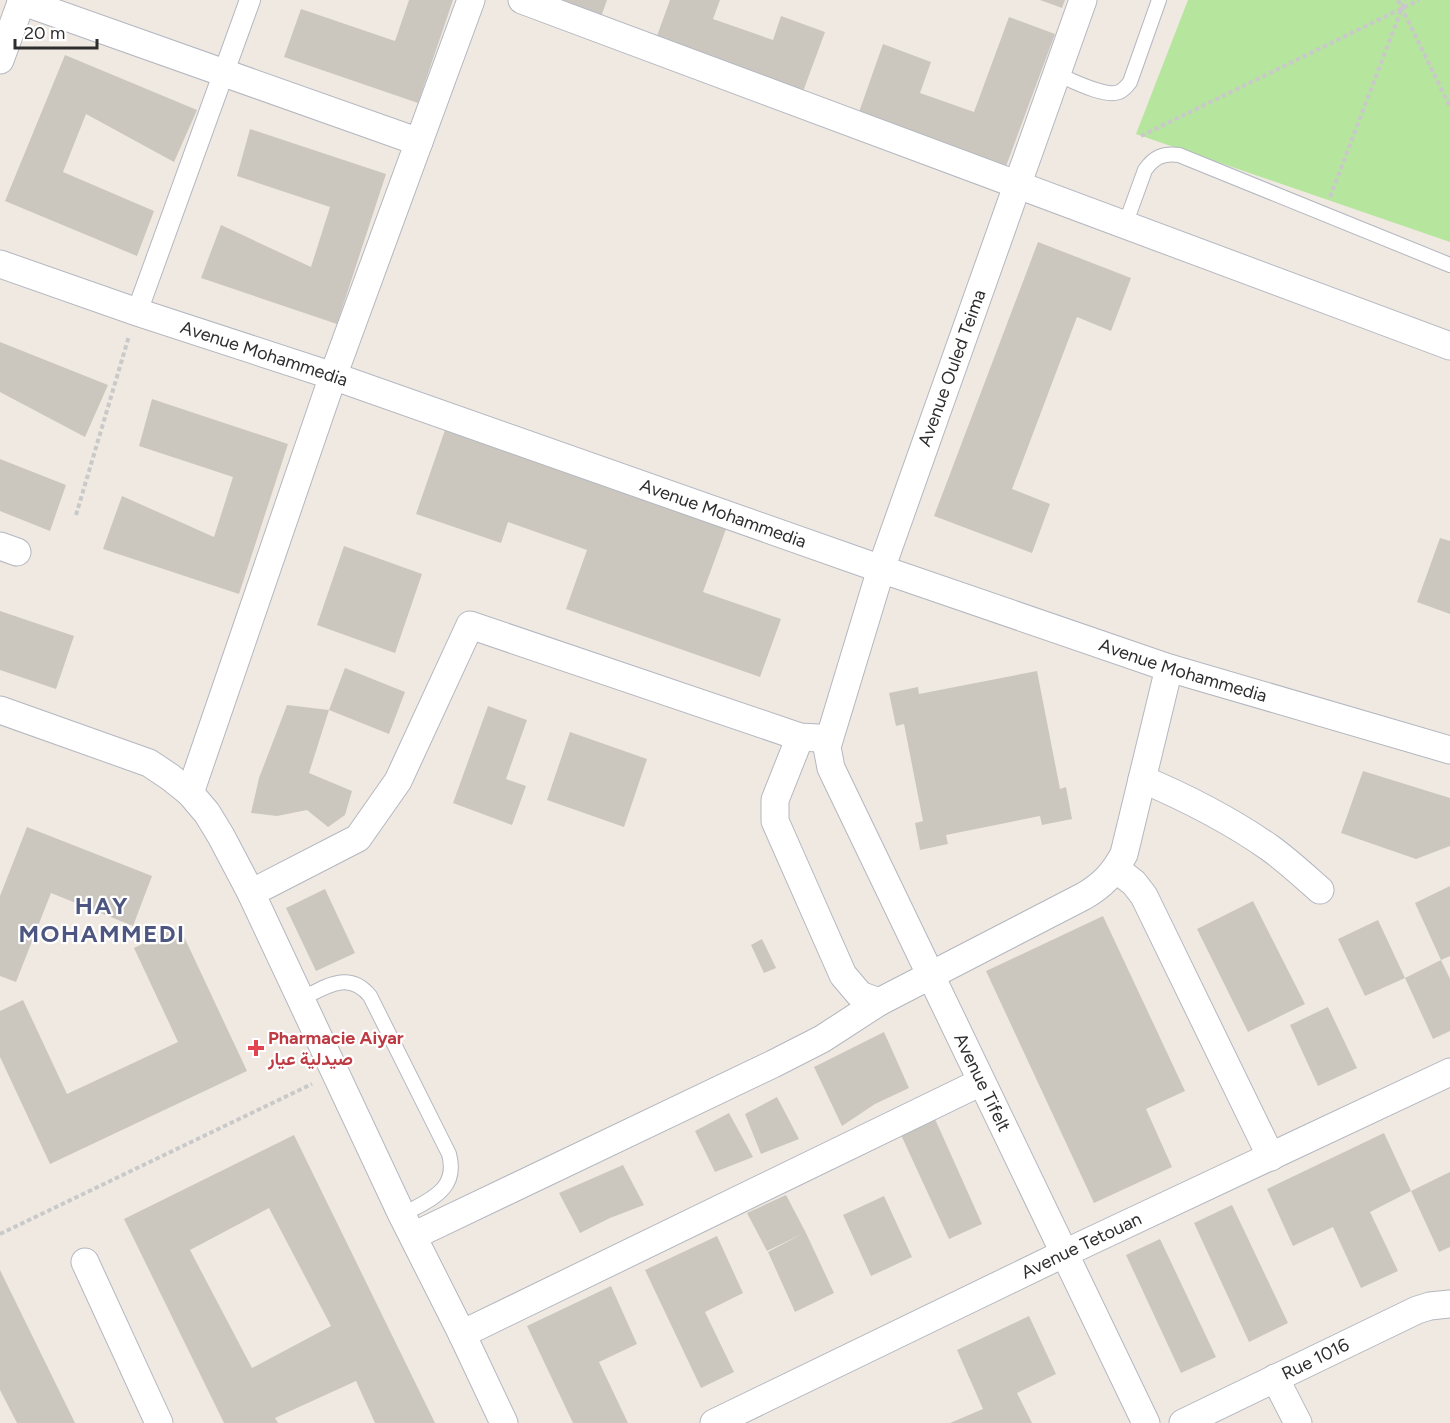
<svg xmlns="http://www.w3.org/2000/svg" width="1450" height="1423" font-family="Figtree,Vazirmatn,sans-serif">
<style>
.green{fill:#b6e59e}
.building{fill:#cbc7bf;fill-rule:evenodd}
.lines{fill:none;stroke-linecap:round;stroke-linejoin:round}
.service-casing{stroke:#b4b7c1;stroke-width:16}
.pedestrian-casing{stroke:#b4b7c1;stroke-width:22}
.minor-casing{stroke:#b4b7c1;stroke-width:29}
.path{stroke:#c9c9c9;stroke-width:4;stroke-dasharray:4.5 3;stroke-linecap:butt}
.service{stroke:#fff;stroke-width:14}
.pedestrian{stroke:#fff;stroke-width:20}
.minor{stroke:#fff;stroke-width:27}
.health-dot{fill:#e0444e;stroke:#fff;stroke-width:2}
.labels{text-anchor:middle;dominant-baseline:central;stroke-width:4.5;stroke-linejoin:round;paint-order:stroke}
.street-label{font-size:18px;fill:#2e2e2e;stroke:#fff}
.health-label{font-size:18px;font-weight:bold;fill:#be3a42;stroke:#fff;text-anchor:start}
.district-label{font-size:24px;font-weight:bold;letter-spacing:1.5px;fill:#4d5680;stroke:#fff}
</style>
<rect width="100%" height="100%" fill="#efe9e1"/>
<path class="green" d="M1188,0h262v242l-314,-108z"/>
<path class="building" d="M409,0h44l-35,103 -134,-46 17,-48 94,32z
M550,0h57l-6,17z
M670,0h50l-7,19 60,21 8,-24 44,16 -24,65 -147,-53z
M1040,0h25l-3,8z
M1009,17l46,17 -50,135 -147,-54 25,-71 48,18 -11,31 54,19z
M65,55l132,55 -23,52 -88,-48 -23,58 91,39 -17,45 -132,-55z
M250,129l136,45 -49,150 -136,-46 20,-53 90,42 19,-60 -93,-31z
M1038,242l93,36 -20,53 -34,-14 -65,172 38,15 -18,49 -98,-37z
M0,342l108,43 -23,52 -85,-45z
M152,399l136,45 -49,150 -136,-45 19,-53 92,41 19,-60 -94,-31z
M445,430l281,99 -23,63 78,27 -21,58 -194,-68 21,-59 -79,-28 -7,21 -85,-29z
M0,459l66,26 -16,46 -50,-20z
M1440,538l10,3v73l-33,-12z
M344,546l78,28 -27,79 -78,-28z
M0,611l74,25 -18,53 -56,-19z
M345,668l60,24 -16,42 -60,-24z
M1037,671l23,118 6,-2 6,32 -30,6 -2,-9 -94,19 2,9 -28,6 -5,-27 8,-2 -19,-97 -8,2 -7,-33 29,-6 1,7z
M287,705l42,5 -20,63 43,18 -7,24 -17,12 -21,-17 -30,6 -26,-3 8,-35z
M488,706l39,14 -21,59 20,7 -14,39 -59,-22z
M570,732l77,27 -23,68 -77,-27z
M1363,771l87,27v48l-34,13 -75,-26z
M27,827l125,49 -19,50 -82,-33 -35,89 -16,-6v-80z
M1450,886v70l-9,4 -26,-57z
M325,889l30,64 -39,18 -30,-63z
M1253,901l52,103 -57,28 -51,-103z
M1103,916l82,175 -39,18 26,58 -78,36 -108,-232z
M1378,920l27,58 -40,18 -27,-57z
M179,926l68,145 -197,93 -50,-107v-46l23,-11 44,94 111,-52 -44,-94z
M762,939l14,29 -12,5 -13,-28z
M1441,960l9,19v52l-17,8 -28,-61z
M1328,1007l29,61 -39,18 -28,-61z
M884,1032l25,56 -34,16 -33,22 -28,-59z
M777,1097l22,42 -38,15 -16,-40z
M729,1113l24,44 -38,15 -20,-41z
M935,1119l47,105 -33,15 -48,-104z
M1384,1133l27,58 -41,21 28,59 -37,17 -28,-61 -40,19 -26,-57z
M294,1135l141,288h-60l-19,-42 -81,37 3,5h-54l-100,-204zM269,1208l62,118 -79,42 -62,-118z
M623,1165l21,40 -34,13 -30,15 -21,-40z
M1450,1172v75l-11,5 -28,-61z
M786,1195l20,38 28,60 -39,19 -27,-60 34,-18 -35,17 -20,-38z
M884,1196l28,61 -41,19 -28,-61z
M1232,1205l56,118 -39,19 -55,-119z
M717,1236l26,57 -38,19 29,60 -33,16 -56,-118z
M1160,1239l56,118 -35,16 -55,-118z
M0,1270l75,153h-58l-17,-33z
M611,1286l26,58 -38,18 29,61h-55l-46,-97z
M1029,1316l27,58 -39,19 15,30h-82l33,-14 -26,-59z"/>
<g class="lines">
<g class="service-casing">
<path id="service" d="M1057,74c14,6 48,24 62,18 5,-2 8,-6 11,-10l29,-82
M1125,225l20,-55c9,-13 18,-17 34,-15l271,110
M299,1000c25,-12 49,-31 71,-4l79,158c10,37 -21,46 -47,61"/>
</g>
<g class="pedestrian-casing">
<path id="pedestrian" d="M137,312l113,-312"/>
</g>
<g class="minor-casing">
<g id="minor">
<path d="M522,0l928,346"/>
<path id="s1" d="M1083,0l-202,569 -54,178 4,21 315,655"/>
<path d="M21,1l398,141"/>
<path d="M0,60l22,-60"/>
<path id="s2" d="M0,264l137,48 196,64 548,193 288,99 281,82"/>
<path d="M0,546l17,6"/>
<path d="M0,710l149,53 21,14 20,16 17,20 14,23 30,57 151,322 60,119 42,89"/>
<path d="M800,737l-25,63v21l68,154 17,20 19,7 205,-106c19,-11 30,-23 40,-42l45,-186"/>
<path d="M1142,779c45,19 88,41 128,69 18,13 34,28 50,42"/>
<path d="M190,793l143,-417 138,-376"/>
<path d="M1116,869l18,14 10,13 127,261"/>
<path d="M251,893l107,-55 40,-57 72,-156 330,112 18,1"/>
<path d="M413,1236l360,-172 49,-25 57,-37"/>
<path d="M85,1262l74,161"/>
<path d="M462,1334l519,-252"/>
<path d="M1275,1378l23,45"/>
<path id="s3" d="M714,1423l351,-170 385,-181"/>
<path id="s4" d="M1183,1423l234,-113 13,-4 20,-2"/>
</g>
</g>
<path class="path" d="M1398,0l52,107
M1141,136l278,-136
M1330,197l75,-197
M76,515l53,-179
M0,1234l312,-150"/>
<use href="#service" class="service"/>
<use href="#pedestrian" class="pedestrian"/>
<use href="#minor" class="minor"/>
</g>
<path class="health-dot" d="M253 1039h6v6h6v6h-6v6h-6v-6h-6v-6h6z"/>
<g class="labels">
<g class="street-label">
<text stroke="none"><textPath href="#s2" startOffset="279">Avenue Mohammedia</textPath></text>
<text transform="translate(952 368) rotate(-70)">Avenue Ouled Teima</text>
<text stroke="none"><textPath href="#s2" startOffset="765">Avenue Mohammedia</textPath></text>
<text stroke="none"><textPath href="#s2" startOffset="1251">Avenue Mohammedia</textPath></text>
<text stroke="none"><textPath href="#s1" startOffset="1160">Avenue Tifelt</textPath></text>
<text stroke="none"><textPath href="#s3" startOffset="408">Avenue Tetouan</textPath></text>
<text stroke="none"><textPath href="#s4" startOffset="147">Rue 1016</textPath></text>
</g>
<g class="health-label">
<text x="268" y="1038">Pharmacie Aiyar<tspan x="268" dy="21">صيدلية عيار</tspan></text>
</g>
<g class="district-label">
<text x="102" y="905">HAY<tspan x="102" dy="28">MOHAMMEDI</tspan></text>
</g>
</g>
<path d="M15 39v9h82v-9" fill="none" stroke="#2e2e2e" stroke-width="3"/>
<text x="24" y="39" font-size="18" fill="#2e2e2e" stroke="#ffffff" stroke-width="4.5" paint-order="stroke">20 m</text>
</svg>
